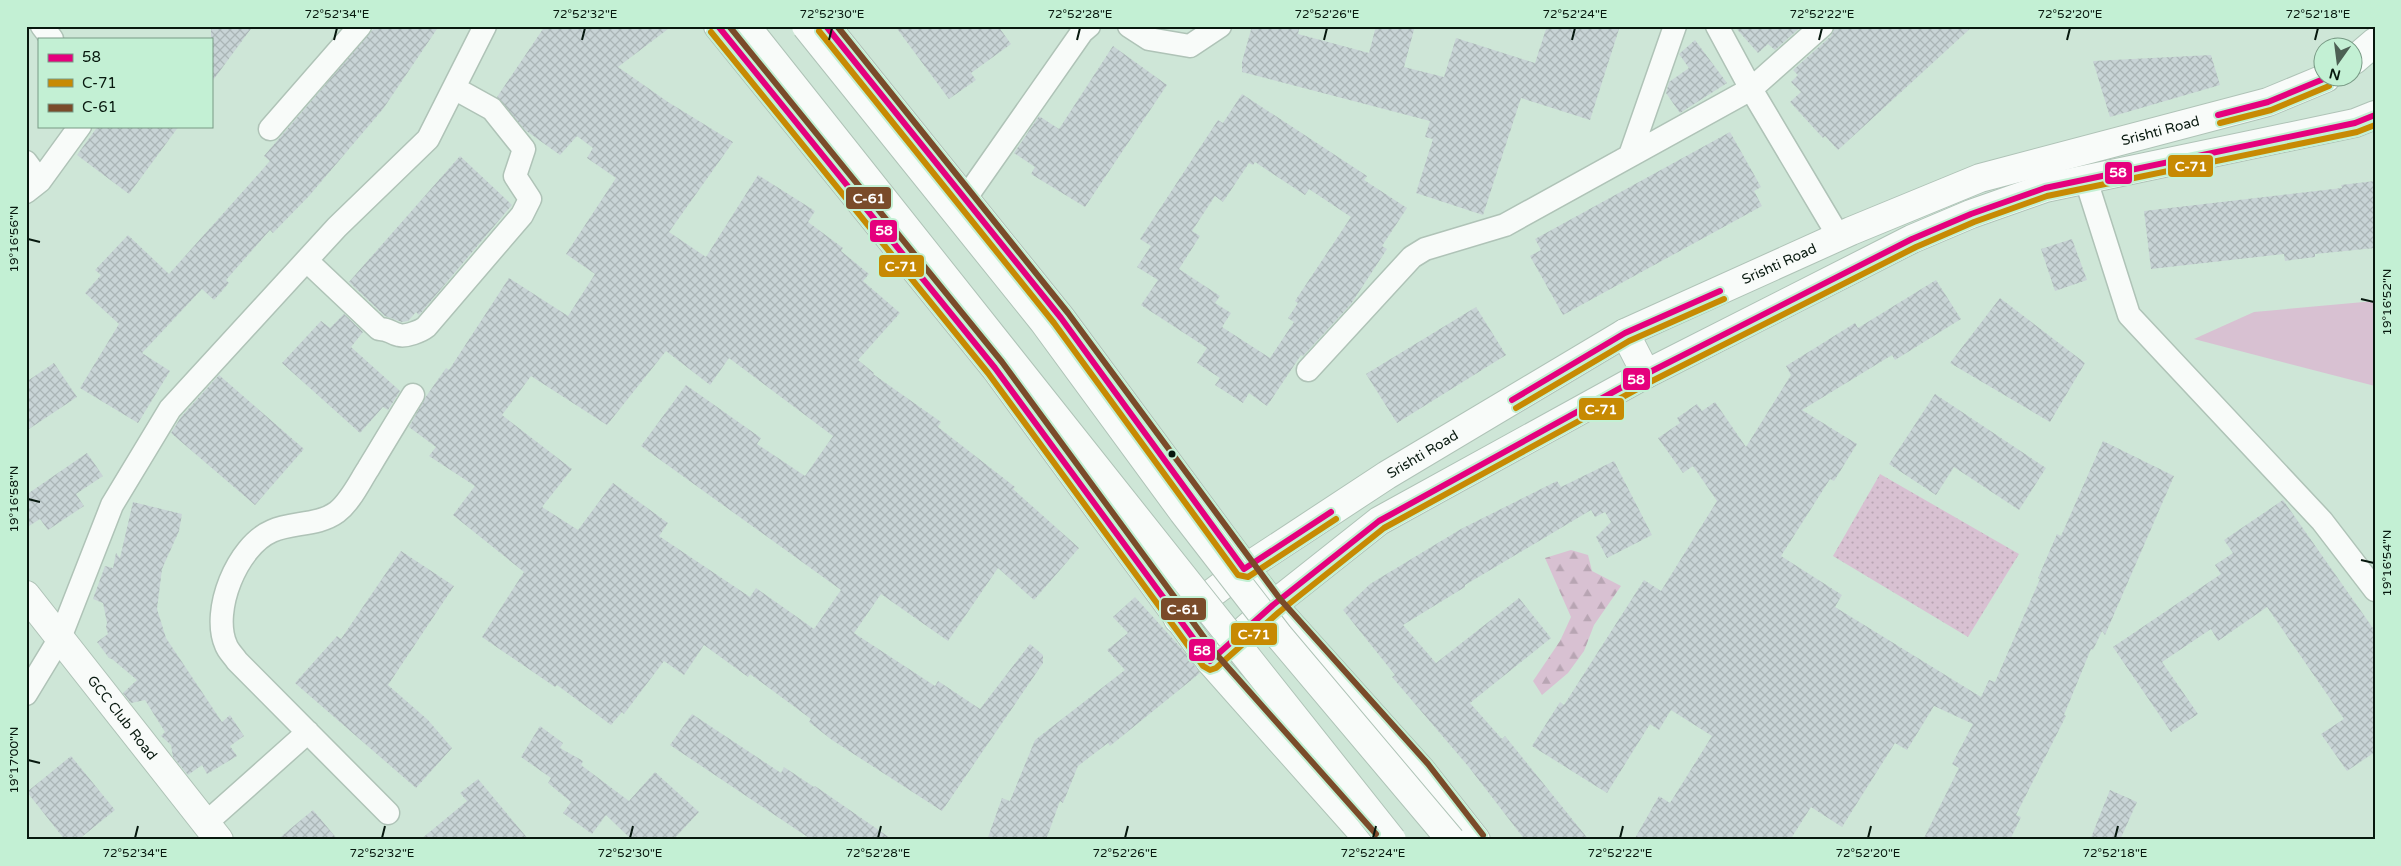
<svg xmlns="http://www.w3.org/2000/svg" width="2401" height="866" font-family="'Varela Round',sans-serif">
<style>
.grass{fill:url(#grass-dots)}
.forest{fill:url(#forest-firs)}
.garden{fill:#d8c1d2}
.building{fill:url(#building-cross-hatch);fill-rule:evenodd}
.lines{fill:none;stroke-linecap:round;stroke-linejoin:round}
.street-casing{stroke:#afc3b7;stroke-width:25}
.secondary-casing{stroke:#afc3b7;stroke-width:30}
.primary-casing{stroke:#afc3b7;stroke-width:30}
.street{stroke:#f8fbf9;stroke-width:22}
.secondary{stroke:#f8fbf9;stroke-width:28}
.primary{stroke:#f8fbf9;stroke-width:28}
.primary-bridge-casing{stroke:#afc3b7;stroke-width:30;stroke-linecap:butt}
.primary-bridge{stroke:#f8fbf9;stroke-width:28}
.bus-1-casing{stroke:#c3f0d4;stroke-width:10}
.bus-2-casing{stroke:#c3f0d4;stroke-width:10}
.bus-3-casing{stroke:#c3f0d4;stroke-width:10}
.bus-1{stroke:#e5007d;stroke-width:6}
.bus-2{stroke:#c78a03;stroke-width:6}
.bus-3{stroke:#7a4b2a;stroke-width:6}
.ticks{fill:none;stroke:#07180e;stroke-width:2}
.bus-dot{fill:#07180e;stroke:#c3f0d4;stroke-width:2}
.labels{text-anchor:middle;dominant-baseline:central;stroke-width:4;stroke-linejoin:round;paint-order:stroke}
.street-label{font-size:14px;fill:#07180e;stroke:#c3f0d4}
.line-badge{stroke:#c3f0d4;stroke-width:2}
.badge-label{font-size:14px;text-anchor:middle;font-weight:bold;fill:#fff}
.neatline{fill:none;stroke:#07180e;stroke-width:2}
.ticks-label{font-size:12px;text-anchor:middle;fill:#07180e}
</style>
<defs>
<pattern id="grass-dots" width="8" height="8" patternUnits="userSpaceOnUse" patternTransform="scale(1.25)"><rect width="8" height="8" fill="#d8c1d2"/><path d="M2 2h.1M6 6h.1" fill="none" stroke="#b8a5b3" stroke-width="1.8" stroke-linecap="round"/></pattern>
<pattern id="forest-firs" width="22" height="20" patternUnits="userSpaceOnUse" patternTransform="scale(1.25)"><rect width="22" height="20" fill="#d8c1d2"/><path d="M5 1l3.5 6h-7zM16 11l3.5 6h-7z" fill="#b8a5b3"/></pattern>
<pattern id="building-cross-hatch" width="8" height="8" patternUnits="userSpaceOnUse" patternTransform="scale(1.25)"><rect width="8" height="8" fill="#c8d4d6"/><path d="M0 0l8 8M0 8l8-8" fill="none" stroke="#aab5b6"/></pattern>
</defs>
<rect width="100%" height="100%" fill="#cee6d7"/>
<path class="grass" d="M1880,474l139,80 -51,83 -135,-81z"/>
<path class="forest" d="M1571,550l17,5 4,16 29,15 -27,39 -10,26 -16,22 -26,22 -9,-14 27,-40 11,-24 -26,-59z"/>
<path class="garden" d="M2375,301v85l-181,-47 60,-27z"/>
<path class="building" d="M211,26h42l-42,57z
M376,26h63l-56,83 -74,87 -36,37 -3,-3 -44,50 3,3 -15,17 -12,-11 -60,64 28,18 -32,52 -58,-35 39,-64 -34,-31 16,-18 -6,-5 33,-35 41,39 101,-113 -6,-5z
M545,26h127l-54,41 50,35 65,40 -64,90 37,25 52,-82 57,36 -7,11 35,26 -2,3 28,23 -6,7 37,32 -42,47 16,13 -1,1 68,48 -3,5 77,60 -2,2 66,59 -45,52 -36,-32 -50,73 -67,-47 -27,39 81,53 3,-5 42,28 50,-65 13,11v8l-101,148 -110,-71 -23,-18 2,-3 -61,-45 -2,3 -44,-32 -20,30 -20,-14 -40,53 -2,-2 -11,13 -54,-40 -2,2 -73,-50 42,-65 -71,-57 22,-29 -46,-30 7,-9 -27,-20 16,-29 21,-30 3,2 60,-92 59,38 27,-42 -29,-20 50,-76 -29,-20 6,-10 -16,-12 -17,19 -35,-25 -28,-33zM666,351l44,34 19,-27 104,78 -28,40 -48,-32 4,-6 -75,-53 -45,61 200,144 -27,39 -58,-41 -6,9 -91,-61 9,-13 -55,-40 -35,47 -36,-23 30,-38 -70,-54 29,-39 76,49z
M895,26h103l13,18 -40,29 5,7 -27,19z
M1252,26h48l-2,8 71,19 7,-27h39l-11,41 40,10 12,-39 79,25 12,-37h73l-30,94 -69,-22 -38,117 -67,-22 17,-54 -8,-2 5,-16 -188,-49v-10z
M1734,26h68l-27,24 -7,-6 -10,9z
M1835,26h138l-135,124 -13,-14 -2,2 -33,-36 11,-10 -10,-10 7,-7 -5,-5 38,-34z
M1695,40l32,43 -47,30 -14,-20 3,-11 20,-14 -10,-14z
M1113,46l54,39 -82,122 -54,-33 4,-7 -21,-14 25,-37 20,13z
M2211,55l9,30 -110,32 -17,-56z
M1242,94l125,82 -3,4 43,28 -25,38 5,3 -36,55 -48,52 -2,-1 -34,51 -18,-13 -6,10 -28,-18 5,-7 -23,-15 10,-15 -66,-43 17,-25 -21,-13 14,-21 -11,-7 78,-119 5,3zM1255,162l50,33 4,-6 42,28 -56,84 3,2 -10,15 6,4 -24,36 -48,-31 9,-14 -16,-10 5,-7 -41,-27 21,-33 -8,-5 23,-35 8,6 26,-39 4,2z
M98,126h81l-50,68 -52,-39z
M1730,132l31,55 -7,4 8,15 -199,109 -33,-59 11,-6 -6,-11z
M460,156l52,49 -93,110 -3,-3 -8,9 -6,1 -17,-6 -36,-34z
M2375,181v67l-60,6v3l-30,4 -1,-7 -133,15 -7,-58 198,-23 -1,-3z
M2072,239l15,41 -32,11 -14,-42z
M1936,280l25,39 -66,41 -3,-5 -90,55 55,34 -23,37 -4,-2 -49,77 61,39 -7,12 146,90 8,-17 6,2 45,-103 -2,-1 19,-44 4,2 42,-95 71,35 -69,159 -3,-4 -9,19 -2,-1 -27,66 2,1 -50,99 5,2 -11,23h-87l36,-72 -7,-4 21,-40 -39,-18 -27,44 -12,-7 -53,84 -31,-20 -21,33h-156l25,-44 11,7 42,-67 -41,-26 -12,20 -9,-6 -43,69 -75,-47 28,-44 4,3 80,-125 17,11 56,-90 -24,-35 -10,7 -25,-35 22,-15 -3,-5 20,-14 5,7 13,-9 31,45 45,-72 -5,-9 69,-43 3,5z
M2000,298l85,65 -35,59 -100,-59z
M1476,307l30,48 -109,68 -31,-49z
M344,314l19,18 -12,15 49,44 -12,19 -5,-3 -23,26 -78,-70 39,-42 9,7z
M54,363l23,34 -51,34v-49z
M219,375l85,74 -49,56 -84,-72 10,-16z
M1935,394l111,74 -27,42 -65,-43 -18,28 -47,-31z
M87,453l16,23 -27,18 8,12 -36,24 -8,-11 -14,9v-33z
M1614,461l38,74 -45,23 -11,-21 15,-15 -6,-10 -10,5 -4,-7 -126,75v2l-62,38 33,38 83,-65 32,40 -81,65 32,36 3,-3 84,104h-64l-57,-74 -76,-89 3,-2 -52,-65 27,-26 91,-55 96,-48 4,6z
M2283,500l92,131v121l-28,19 -26,-37 23,-15 -77,-112 -49,34 -7,-12 -49,33 36,52 -27,18 -58,-85 108,-73 -6,-9 18,-12 -9,-13z
M133,502l49,12 -3,17 -17,38 -5,40 9,29 56,84 8,-7 14,21 -14,10 7,10 -30,18 -5,-9 -14,10 -15,-18 -2,-12 -10,-9 4,-4 -20,-32 -14,3 -8,-10 14,-13 -25,-21 -3,-1 -12,-16 11,-8 -2,-7 1,-4 -4,-20 -10,-4 12,-33 8,2 3,-15 4,5z
M401,551l53,35 -66,99 40,35 24,28 -36,40 -121,-105 42,-47 4,3z
M1135,597l47,52 18,24 -90,73 -2,-3 -30,23 -15,37 -3,-2 -14,39h-59l15,-42 8,3 25,-61 90,-70 -18,-20 21,-17 -15,-16z
M692,714l89,59 3,-6 30,20 1,-1 78,54h-81l-142,-95z
M540,726l23,17 -3,5 23,13 -2,4 48,36 26,-29 44,40 -26,28h-41l-26,-25 -14,19 -29,-21 8,-11 -23,-19 3,-5 -30,-21z
M71,756l44,54 -37,30h-13l-38,-48z
M478,779l51,61h-109l47,-39 -7,-8z
M2110,790l27,12 -17,38h-30z
M313,810l25,30h-61z"/>
<g class="lines">
<g class="street-casing">
<path id="street" d="M42,26l10,13
M1129,26l20,13 41,7 30,-20
M1717,26l34,63 88,148
M270,129l90,-103
M1630,155l45,-129
M26,162l14,19
M2086,180l43,135 193,206 53,69
M26,192l14,-11 40,-55
M965,199l117,-167 7,-6
M307,261l72,68c11,0 11,4 20,6 7,2 22,-4 27,-8l96,-112 8,-16 -15,-23 9,-27 -32,-40 -38,-21
M1308,370l104,-113 13,-8 80,-24 246,-136 71,-63
M26,694l34,-56 52,-133 58,-96 167,-182 91,-88 57,-113
M388,813l-151,-152c-3,-5 -9,-10 -11,-16 -15,-34 11,-99 46,-114 20,-9 46,-5 65,-19 13,-10 22,-29 31,-43 15,-25 30,-50 45,-74
M206,823l102,-91"/>
</g>
<g class="secondary-casing">
<g id="secondary">
<path d="M2354,60l21,-18"/>
<path d="M1625,333l21,41"/>
<path id="s1" d="M26,595l193,245"/>
<path id="s2" d="M1178,619l66,-50 143,-94 238,-142 226,-102 129,-53 288,-76 58,-24"/>
<path d="M1210,661l63,-56 106,-84 267,-147 266,-135 59,-25 74,-26 310,-65 20,-8"/>
</g>
</g>
<g class="primary-casing">
<path id="primary" d="M718,26l277,342 215,293 159,179
M826,26l235,292 212,287 148,165 55,70"/>
</g>
<use href="#street" class="street"/>
<use href="#secondary" class="secondary"/>
<use href="#primary" class="primary"/>
<g class="primary-bridge-casing">
<path id="primary-bridge" d="M746,26l646,814
M806,26l237,295 140,191 96,124 172,204"/>
</g>
<use href="#primary-bridge" class="primary-bridge"/>
<g class="bus-1-casing">
<path id="bus-1" d="M718,26l277,342 215,293 63,-56 106,-84 267,-147 266,-135 59,-25 74,-26 310,-65 20,-8
M826,26l235,292 183,251 87,-57
M2218,115l50,-13 58,-24
M1512,400l113,-67 95,-42"/>
</g>
<g class="bus-2-casing">
<path id="bus-2" d="M819,31l235,292 184,252 10,2 88,-58
M711,32l277,341 215,293 7,4 6,-2 63,-56 105,-84 266,-146 266,-135 58,-25 73,-26 310,-64 18,-7
M2220,123l51,-13 58,-24
M1516,408l113,-67 95,-42"/>
</g>
<g class="bus-3-casing">
<path id="bus-3" d="M729,26l273,336 215,293 159,179
M837,26l231,287 212,286 148,165 55,71"/>
</g>
<use href="#bus-1" class="bus-1"/>
<use href="#bus-2" class="bus-2"/>
<use href="#bus-3" class="bus-3"/>
</g>
<path class="ticks" d="M334,40l3,-12M582,40l3,-12M829,40l3,-12M1077,40l3,-12M1324,40l3,-12M1572,40l3,-12M1819,40l3,-12M2067,40l3,-12M2315,40l3,-12M28,239l12,3M2361,299l13,3M28,499l12,3M2361,560l13,3M28,760l12,3M135,838l3,-12M382,838l3,-12M630,838l3,-12M878,838l3,-12M1125,838l3,-12M1373,838l3,-12M1620,838l3,-12M1868,838l3,-12M2115,838l3,-12"/>
<circle class="bus-dot" cx="1172" cy="454" r="4.5"/>
<g class="labels">
<g class="street-label">
<text stroke="none"><textPath href="#s2" startOffset="1105">Srishti Road</textPath></text>
<text stroke="none"><textPath href="#s2" startOffset="700">Srishti Road</textPath></text>
<text stroke="none"><textPath href="#s2" startOffset="295">Srishti Road</textPath></text>
<text stroke="none"><textPath href="#s1" startOffset="156">GCC Club Road</textPath></text>
</g>
</g>
<g class="line-badge">
<rect x="2167" y="154" width="47" height="24" rx="5" fill="#c78a03"/>
<rect x="2104" y="161" width="29" height="24" rx="5" fill="#e5007d"/>
<rect x="845" y="186" width="47" height="24" rx="5" fill="#7a4b2a"/>
<rect x="869" y="219" width="29" height="24" rx="5" fill="#e5007d"/>
<rect x="878" y="254" width="47" height="24" rx="5" fill="#c78a03"/>
<rect x="1622" y="367" width="29" height="24" rx="5" fill="#e5007d"/>
<rect x="1578" y="397" width="47" height="24" rx="5" fill="#c78a03"/>
<rect x="1160" y="597" width="47" height="24" rx="5" fill="#7a4b2a"/>
<rect x="1230" y="622" width="48" height="24" rx="5" fill="#c78a03"/>
<rect x="1188" y="638" width="28" height="24" rx="5" fill="#e5007d"/>
</g>
<g class="badge-label">
<text x="2191" y="171">C-71</text>
<text x="2118" y="177">58</text>
<text x="869" y="203">C-61</text>
<text x="884" y="235">58</text>
<text x="901" y="271">C-71</text>
<text x="1636" y="384">58</text>
<text x="1601" y="414">C-71</text>
<text x="1183" y="614">C-61</text>
<text x="1254" y="639">C-71</text>
<text x="1202" y="655">58</text>
</g>
<rect width="2401" height="866" fill="none" stroke="#c3f0d4" stroke-width="55"/>
<rect x="38" y="38" width="175" height="90" fill="#c3f0d4" stroke="#789a85"/>
<rect x="48" y="54" width="25" height="8" fill="#e5007d" stroke="#789a85"/>
<text x="82" y="62" font-size="15" fill="#07180e">58</text>
<rect x="48" y="79" width="25" height="8" fill="#c78a03" stroke="#789a85"/>
<text x="82" y="88" font-size="15" fill="#07180e">C-71</text>
<rect x="48" y="104" width="25" height="8" fill="#7a4b2a" stroke="#789a85"/>
<text x="82" y="112" font-size="15" fill="#07180e">C-61</text>
<g transform="translate(2338 62) rotate(194)"><circle r="24" fill="#c3f0d4" stroke="#789a85"/>
<path d="M0-4L9 19L0 12L-9 19Z" fill="#4d6054"/>
<text y="-8" font-size="14" font-weight="bold" text-anchor="middle" fill="#07180e">N</text>
</g>
<rect x="28" y="28" width="2346" height="810" class="neatline"/>
<g class="ticks-label">
<text x="337" y="18">72°52'34"E</text>
<text x="585" y="18">72°52'32"E</text>
<text x="832" y="18">72°52'30"E</text>
<text x="1080" y="18">72°52'28"E</text>
<text x="1327" y="18">72°52'26"E</text>
<text x="1575" y="18">72°52'24"E</text>
<text x="1822" y="18">72°52'22"E</text>
<text x="2070" y="18">72°52'20"E</text>
<text x="2318" y="18">72°52'18"E</text>
<text transform="translate(14 239) rotate(-90)" y="4">19°16'56"N</text>
<text transform="translate(2387 302) rotate(-90)" y="4">19°16'52"N</text>
<text transform="translate(14 499) rotate(-90)" y="4">19°16'58"N</text>
<text transform="translate(2387 563) rotate(-90)" y="4">19°16'54"N</text>
<text transform="translate(14 760) rotate(-90)" y="4">19°17'00"N</text>
<text x="135" y="857">72°52'34"E</text>
<text x="382" y="857">72°52'32"E</text>
<text x="630" y="857">72°52'30"E</text>
<text x="878" y="857">72°52'28"E</text>
<text x="1125" y="857">72°52'26"E</text>
<text x="1373" y="857">72°52'24"E</text>
<text x="1620" y="857">72°52'22"E</text>
<text x="1868" y="857">72°52'20"E</text>
<text x="2115" y="857">72°52'18"E</text>
</g>
</svg>
